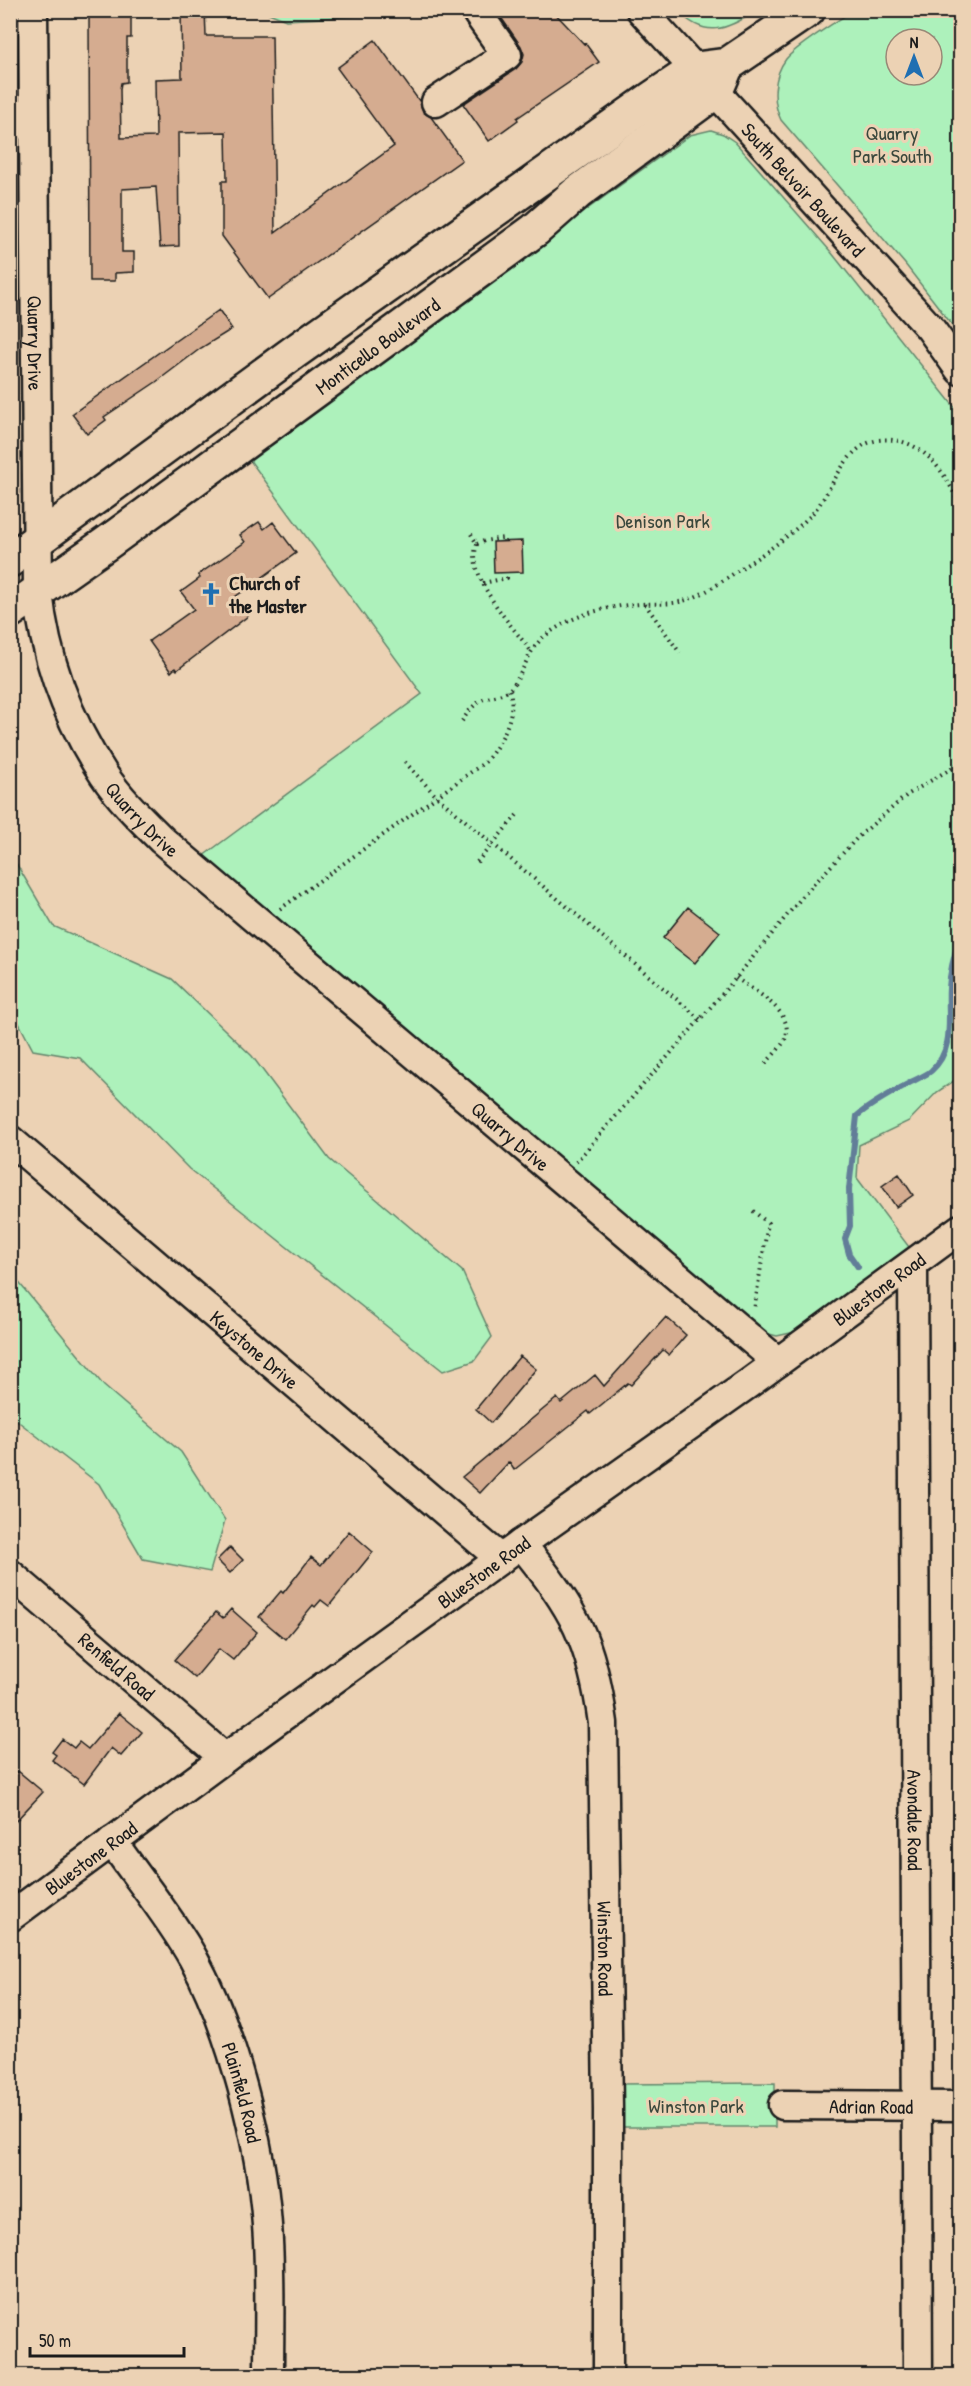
<svg xmlns="http://www.w3.org/2000/svg" width="971" height="2386" font-family="'Patrick Hand',sans-serif">
<style>
.green{fill:#adf1bb;stroke:#64866c;stroke-width:1.5;fill-rule:evenodd}
.lines{fill:none;stroke-linecap:round;stroke-linejoin:round}
.stream{stroke:#627d98;stroke-width:6}
.building{fill:#d5ac90;stroke:#1c1c1c;stroke-width:1.5}
.minor-casing{stroke:#1c1c1c;stroke-width:33}
.major-casing{stroke:#1c1c1c;stroke-width:38}
.path{stroke:#1c1c1c;stroke-width:4;stroke-dasharray:1.5 4.5;stroke-linecap:butt}
.minor{stroke:#ecd2b4;stroke-width:28}
.major{stroke:#ecd2b4;stroke-width:33}
.labels{text-anchor:middle;dominant-baseline:central;stroke-width:6;stroke-linejoin:round;paint-order:stroke}
.park-label{font-size:20px;fill:#39473c;stroke:#ecd2b4}
.street-label{font-size:20px;fill:#1c1c1c;stroke:#ecd2b4}
.poi-label{font-size:20px;font-weight:bold;fill:#1c1c1c;stroke:#ecd2b4;text-anchor:start}
</style>
<rect width="100%" height="100%" fill="#ecd2b4"/>
<filter id="ink" filterUnits="userSpaceOnUse"><feTurbulence type="fractalNoise" baseFrequency=".0167" numOctaves="2"/><feDisplacementMap in="SourceGraphic" scale="12" xChannelSelector="R" yChannelSelector="G"/><feConvolveMatrix kernelMatrix="1 2 1 2 8 2 1 2 1" color-interpolation-filters="sRGB"/></filter>
<g filter="url(#ink)">
<path class="green" d="M854,10l106,1v324l-55,-71 -124,-144c-9,-18 -8,-44 5,-61 11,-14 51,-38 68,-49zM896,39h36v36h-36z
M264,11h192l-170,9z
M678,11h78c-29,19 -51,28 -78,0z
M711,130l12,4 12,8 96,110 129,162v663l-23,15 -28,29 -50,24 -2,33 52,69 -114,85 -18,4 -12,-3 -566,-474 223,-165 -176,-239 444,-320z
M10,853l43,73 119,53 80,77 77,103 133,112 30,66 -18,24 -31,10 -254,-202 -109,-111 -47,-8 -22,-42z
M11,1273l93,113 77,66 44,68 -15,52 -67,-13 -44,-75 -88,-68z
M775,2083v44h-159v-43z"/>
<g class="lines">
<path class="stream" d="M858,1267l-9,-13 -4,-15 5,-13 -1,-37 8,-73c16,-14 35,-23 54,-34 6,-3 15,-7 20,-11 25,-22 16,-55 18,-83 1,-18 5,-33 11,-49"/>
</g>
<path class="building" d="M89,10h42v28h-4v44l-6,1 -1,6 1,49 35,-1 -1,-58 27,-1 -1,-68h24l1,26h66l3,197 119,-87 -57,-78 38,-28 45,62 3,10 8,5 31,43 -161,114 1,1 -34,24 -46,-63v-55h5l-1,-49 -48,1 1,113 -19,1 -4,-60 -34,2v63h12v20l-19,1v8h-25z
M506,10h46l32,34 1,-1 14,19 -82,56 1,2 -29,21 -26,-37 53,-35 6,-7 2,-8 -3,-8 -21,-30z
M219,310l13,19 -31,19 -45,34 -52,35 2,3 -19,14 -15,-20z
M259,522l5,7 9,-7 23,31 -61,44 13,19 -71,54 -2,-2 -4,4 -22,-31 45,-32 -13,-17 19,-14 -2,-3 47,-33 -5,-7z
M522,541l1,31 -29,1 -1,-31z
M688,907l32,25 -25,31 -32,-25z
M899,1174l14,21 -17,12 -14,-21z
M666,1317l20,18 -17,20 -6,-5 -32,35 -3,-2 -38,31 -2,-3 -74,59 -5,-8 -29,31 -18,-16 95,-79 4,5 34,-28 9,11z
M520,1356l16,13 -45,54 -15,-14z
M349,1531l24,21 -44,54 -8,-6 -6,7 -2,-2 -28,34 -26,-22 22,-26 2,2 28,-36 10,8z
M230,1547l13,13 -13,13 -13,-13z
M231,1609l26,23 -24,28 -14,-11 -24,29 -21,-18 42,-48 7,6z
M119,1713l23,19 -21,24 -10,-8 -27,36 -32,-24 4,-5 -4,-3 10,-13 12,9 5,-6 9,7z
M18,1771l25,21 -33,35v-47z"/>
<g class="lines">
<g class="minor-casing">
<g id="minor">
<path id="s1" d="M33,10l5,582c7,66 29,127 66,183 16,24 38,45 58,65l616,522"/>
<path id="s2" d="M641,10l289,318 30,42"/>
<path d="M436,102l71,-47 -29,-41"/>
<path id="s3" d="M10,1140l491,419"/>
<path id="s4" d="M913,1265l5,1111"/>
<path id="s5" d="M521,1544c53,63 71,98 82,179l5,387v266"/>
<path id="s6" d="M10,1574l215,184"/>
<path id="s7" d="M112,1841c27,39 58,76 81,117 39,71 68,185 74,267 4,50 2,100 2,151"/>
<path id="s8" d="M10,1917l215,-159 296,-214 227,-160 212,-155"/>
<path id="s9" d="M783,2105l177,1"/>
</g>
</g>
<g class="major-casing">
<g id="major">
<path d="M10,560l283,-207 361,-256 42,-28 31,-4 81,-55"/>
<path id="s10" d="M10,611l97,-68 428,-313 42,-37 139,-102 11,-26"/>
</g>
</g>
<path class="path" d="M471,534l6,10c-12,32 35,82 54,107
M477,544l7,-3 20,-3v4
M483,583l24,-5v-5
M645,604l35,49
M462,721c5,-7 10,-15 18,-20 9,-5 23,-5 30,-12 14,-15 17,-39 35,-53 28,-22 62,-30 97,-32 14,-1 28,1 41,-3 22,-6 44,-23 63,-36 22,-14 46,-31 65,-50 22,-23 32,-70 68,-75 42,-5 68,33 81,67
M405,762l31,34 264,223
M477,862l40,-47
M280,909l205,-147c16,-18 33,-49 24,-73
M736,978c18,13 57,32 50,59 -3,9 -14,19 -21,27
M576,1162l160,-184 66,-81 56,-60 49,-42 53,-32
M753,1211l15,12 -14,87"/>
<use href="#minor" class="minor"/>
<use href="#major" class="major"/>
</g>
</g>
<defs>
<g id="church-bare" transform="scale(1.8)"><path d="M-1.2-6h2.4v3.5h3.3v2.4h-3.3V6h-2.4V-.1h-3.3v-2.4h3.3Z" fill="#1f6fb2" stroke="#ecd2b4" stroke-width="2.5" paint-order="stroke"/></g>
</defs>
<g fill-rule="evenodd">
<use href="#church-bare" x="211" y="594"/>
</g>
<g class="labels">
<g class="park-label">
<text x="892" y="132">Quarry<tspan x="892" dy="23">Park South</tspan></text>
<text x="663" y="520">Denison Park</text>
<text x="696" y="2105">Winston Park</text>
</g>
<g class="street-label">
<text stroke="none"><textPath href="#s2" startOffset="242">South Belvoir Boulevard</textPath></text>
<text stroke="none"><textPath href="#s1" startOffset="333">Quarry Drive</textPath></text>
<text stroke="none"><textPath href="#s10" startOffset="453">Monticello Boulevard</textPath></text>
<text stroke="none"><textPath href="#s1" startOffset="837">Quarry Drive</textPath></text>
<text stroke="none"><textPath href="#s1" startOffset="1323">Quarry Drive</textPath></text>
<text stroke="none"><textPath href="#s8" startOffset="1072">Bluestone Road</textPath></text>
<text stroke="none"><textPath href="#s3" startOffset="322">Keystone Drive</textPath></text>
<text stroke="none"><textPath href="#s8" startOffset="586">Bluestone Road</textPath></text>
<text stroke="none"><textPath href="#s6" startOffset="141">Renfield Road</textPath></text>
<text stroke="none"><textPath href="#s4" startOffset="555">Avondale Road</textPath></text>
<text stroke="none"><textPath href="#s8" startOffset="100">Bluestone Road</textPath></text>
<text stroke="none"><textPath href="#s5" startOffset="426">Winston Road</textPath></text>
<text stroke="none"><textPath href="#s7" startOffset="286">Plainfield Road</textPath></text>
<text stroke="none"><textPath href="#s9" startOffset="88">Adrian Road</textPath></text>
</g>
<g class="poi-label">
<text x="229" y="582">Church of<tspan x="229" dy="23">the Master</tspan></text>
</g>
</g>
<rect width="971" height="2386" fill="none" stroke="#ecd2b4" stroke-width="36"/>
<rect x="18" y="18" width="935" height="2350" fill="none" stroke="#1c1c1c" stroke-width="2" filter="url(#ink)"/>
<g transform="translate(914 57)"><circle r="28" fill="#ecd2b4" stroke="#998977" stroke-width="1.5"/>
<path d="M0-4.5L10 22L0 15L-10 22Z" fill="#1f6fb2"/>
<text y="-9" font-size="16" font-weight="bold" text-anchor="middle" fill="#1c1c1c">N</text>
</g>
<path d="M30 2347v9h154v-9" fill="none" stroke="#1c1c1c" stroke-width="3"/>
<text x="39" y="2347" font-size="18" fill="#1c1c1c" stroke="#ecd2b4" stroke-width="4.5" paint-order="stroke">50 m</text>
</svg>
